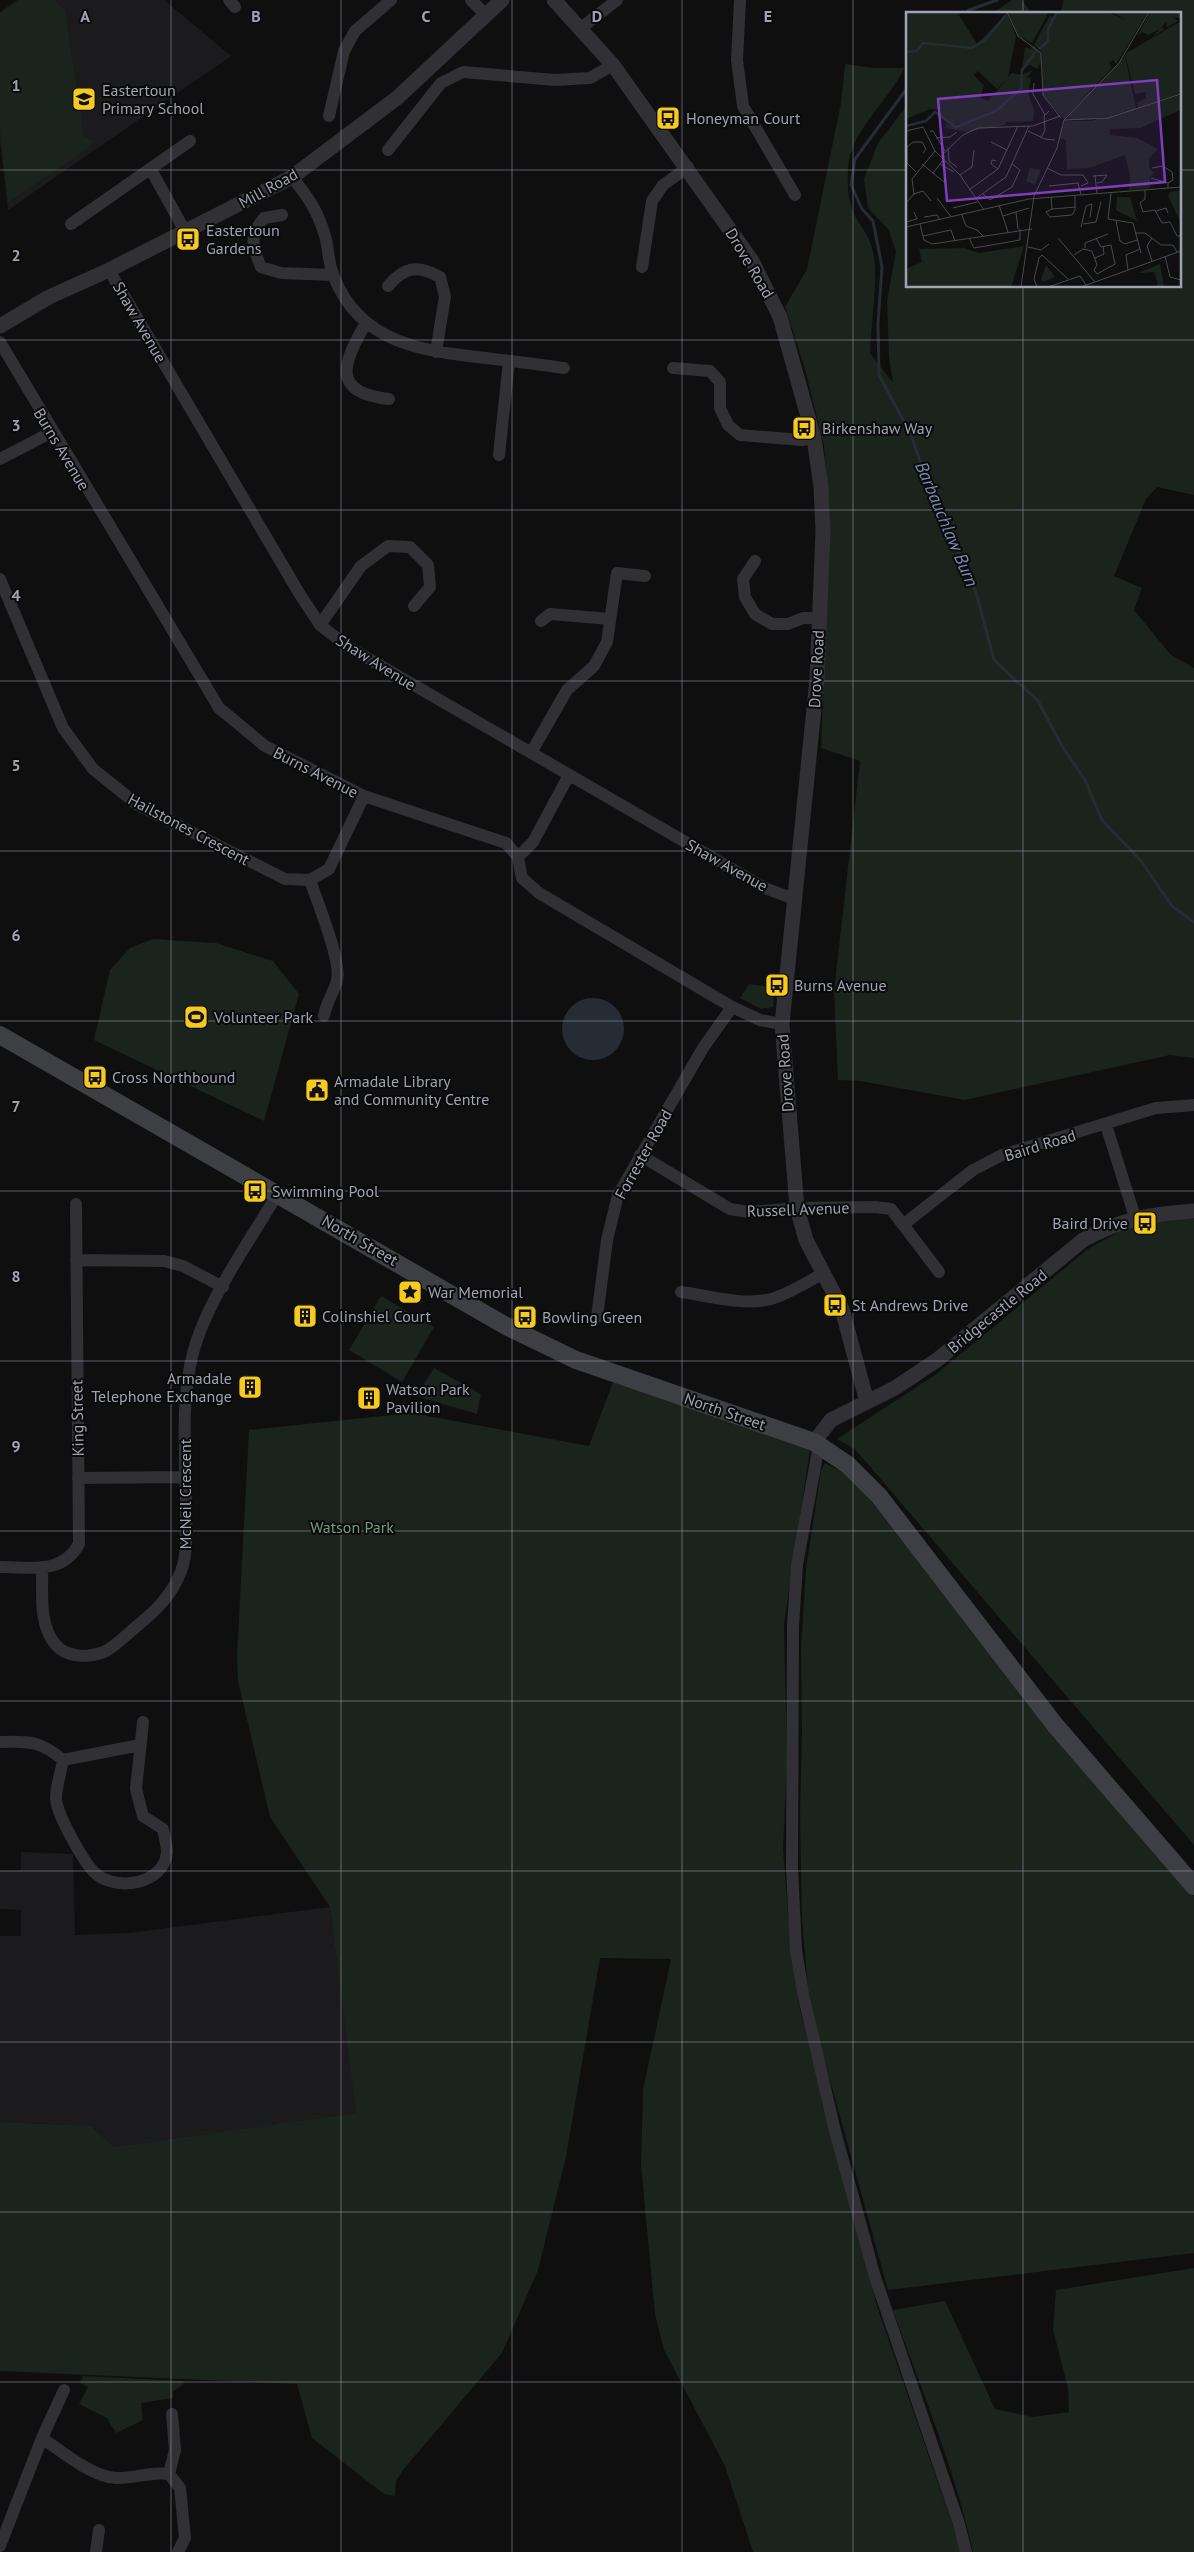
<svg xmlns="http://www.w3.org/2000/svg" width="1194" height="2552" font-family="'PT Sans',sans-serif">
<style>
.built{fill:#1b1b1d}
.green{fill:#1b231d}
.water{fill:#252c34}
.lines{fill:none;stroke-linecap:round;stroke-linejoin:round}
.stream{stroke:#252c34;stroke-width:3}
.minor{stroke:#303035;stroke-width:12}
.tertiary{stroke:#303035;stroke-width:15}
.secondary{stroke:#3e3f45;stroke-width:18}
.grid{fill:none;stroke:#9fa3b2;stroke-width:1;stroke-opacity:0.55}
.labels{text-anchor:middle;dominant-baseline:central;stroke-width:4;stroke-linejoin:round;paint-order:stroke}
.poi-label{font-size:16px;fill:#9fa3b2;stroke:#0a0a0b;text-anchor:start}
.street-label{font-size:16px;fill:#9fa3b2;stroke:#0a0a0b}
.park-label{font-size:16px;fill:#759e7d;stroke:#0a0a0b}
.water-label{font-size:18px;font-style:italic;fill:#748caf;stroke:#0a0a0b}
.inset-river{fill:none;stroke:#252c34;stroke-width:2.5}
.inset-road{fill:none;stroke:#494a51;stroke-width:1}
.view{fill:#803ebd;fill-opacity:0.15;stroke:#803ebd;stroke-width:2.5}
.inset-edge{fill:none;stroke:#9fa3b2;stroke-width:2.5}
.grid-label{font-size:16px;text-anchor:middle;font-weight:bold;fill:#9fa3b2;stroke:#0a0a0b;stroke-width:4;stroke-linejoin:round;paint-order:stroke}
</style>
<rect width="100%" height="100%" fill="#0f0f10"/>
<path class="built" d="M17,0h147l67,56 -223,154 -8,-68v-130z
M21,1852l52,2 2,81 54,-2 201,-26 27,206 -243,34 -23,-21 -91,-4v-186h21v-26l-21,-1v-38l21,-1z"/>
<path class="green" d="M20,0h35l10,11 19,126 10,4 -8,9 -78,52 -8,-73v-116z
M1012,0h10l10,14h-41z
M1064,0h130v495l-37,-8 -11,12 -32,77 28,12 -8,22 37,45 23,13v390l-24,-3 -205,45 -105,-19 -22,-1 -4,-89 26,-230 -39,-13 9,-231 -6,-71 -19,-77 -20,-62 22,-38 34,-166 4,-39 29,4h30c-14,31 -45,55 -54,88 -4,18 -3,44 5,60 10,17 15,20 19,41 4,23 -3,70 -4,96l23,30 -4,-27 -2,-55 9,-50 -8,-22 -20,-21 -4,-29 14,-36 30,-39v182h272v-272h-120z
M153,939l63,4 57,18 26,33 -35,127 -170,-81 16,-70 20,-22z
M749,984l26,4 -2,19 -12,2 -21,-11z
M1188,1219h6v626l-339,-396 -18,-10 98,-64 153,-126 47,-26z
M381,1296l53,31 -32,55 -53,-32z
M434,1368l47,26 -4,20 -61,-18z
M614,1379l196,70 -26,175 3,139 -4,86 8,102 8,55 79,303 84,243h-209l-28,-86 -61,-116 -9,-36 -14,-149 2,-75 28,-131 -71,-1 -34,199 -28,113 -36,83 -99,117 -7,11 -1,15 -11,-2 -72,-56 -15,-54 -297,-13v-249l91,4 23,21 242,-34 -26,-206 -60,-90 -32,-136 -1,-25 12,-226 162,-17 178,33z
M825,1463l27,14 215,274 127,145v357l-306,37 -65,-235 -15,-68 -6,-67 -2,-106 2,-82 -1,-83 5,-80 15,-99z
M1194,2268v284h-221c-18,-83 -52,-163 -80,-242l52,-9 50,108 38,8 36,-5 -1,-24 -15,-58 3,-40z
M83,2376l101,5 -1,4 -10,6v7l-32,5 2,17 -27,13 -9,-15 -28,-14 9,-17 -8,-4z"/>
<path class="water" d="M562 1029a31 31 0 1 1 62 0a31 31 0 1 1-62 0Z"/>
<g class="lines">
<path class="stream" d="M966,14l3,-4 28,-10
M908,87l-53,72 -4,26 11,24 11,12 9,46 -4,56 1,52 32,60 17,49 48,108 18,68 44,41 24,45 23,34 17,40 39,41 31,45 22,16"/>
<path class="minor" d="M229,0l6,7
M471,0l15,15
M740,0l-3,60 6,46 52,89
M581,28l36,-28
M329,116l15,-65 11,-20 36,-31
M388,150l53,-67 22,-11 92,8 35,-2 23,-13
M151,170l34,61
M292,177c16,20 26,34 33,59 4,13 3,28 9,41 26,66 88,74 151,81 26,3 53,6 79,10
M282,215l-18,3c-15,18 -12,28 -3,49l20,6 52,2
M71,224l119,-83
M642,267l10,-66 11,-16 25,-18
M109,270l190,323 21,32 28,22 417,241 29,11
M388,286c17,-20 30,-21 52,-9l5,19 -9,56
M366,323c-23,39 -36,70 23,76
M0,342l219,366 46,38 99,50 142,47 12,14 4,21 17,15 193,114 28,13 22,4
M673,368l37,3 10,11v26l8,17 12,10 62,5 12,-2
M499,455l10,-94
M0,459l52,-27
M755,561l-12,18 2,18 10,17 17,10h16l15,-6h16
M0,579l63,149 30,41 45,36 147,74 25,1 19,-11 35,-73
M541,621l9,-7 60,5
M320,625l41,-59 27,-20 22,1 18,18 2,22 -16,19
M531,753l36,-63 27,-24 13,-24 10,-69 28,3
M518,857l15,-15 36,-67
M310,880c7,21 32,82 27,100 -3,13 -11,22 -13,36
M1106,1125l29,92
M640,1155l90,54 19,3 48,-4 78,-1 16,2 48,63
M904,1224l69,-54 29,-15 154,-47 38,-3
M76,1260l88,1 19,5 40,21
M681,1292c28,4 62,14 90,7 18,-5 36,-17 53,-26
M597,1317l10,-77 11,-45 85,-147 29,-41
M819,1445l-22,120 -4,61 -1,242 4,82 7,43 32,138 40,146 84,247 7,28
M78,1478l108,-1
M0,1567c31,0 62,8 79,-23l-3,-340
M42,1567c1,26 -4,56 13,77 12,14 32,14 49,8 11,-5 23,-18 33,-26 17,-14 32,-28 41,-48 11,-21 8,-47 8,-71 0,-50 -6,-105 7,-154 14,-53 57,-112 85,-160
M0,1742c29,-1 41,-1 63,18l77,-15
M63,1760c-2,12 -7,26 -7,38 0,15 27,63 38,74 21,21 71,12 73,-20 0,-7 -3,-16 -4,-23l-20,-13 -7,-27 7,-67
M42,2438c19,13 50,39 74,40 18,1 36,-7 53,-4l11,14 5,50 -7,14
M169,2474l6,-24 -3,-36
M0,2546l42,-108 22,-48
M96,2552l3,-22"/>
<path class="tertiary" d="M554,0l59,65 139,196 28,56 34,121 7,49 2,44 -6,148 -35,345 15,184 9,32 36,69 25,93
M0,326l49,-29 60,-27 183,-93 105,-79 105,-98
M814,1442l17,-22 64,-32 42,-28 146,-120c38,-21 68,-26 111,-29"/>
<path class="secondary" d="M0,1035l506,291 70,34 238,82 34,23 31,31 176,229 139,161"/>
</g>
<path class="grid" d="M171,0v2552M341,0v2552M512,0v2552M682,0v2552M853,0v2552M1023,0v14M0,170h908M1180,170h14M1023,286v2266M0,340h1194M0,510h1194M0,681h1194M0,851h1194M0,1021h1194M0,1191h1194M0,1361h1194M0,1531h1194M0,1701h1194M0,1871h1194M0,2042h1194M0,2212h1194M0,2382h1194"/>
<defs>
<g id="school-square" transform="scale(1.25)"><rect x="-9" y="-9" width="18" height="18" rx="4" fill="#f7ca20" stroke="#0a0a0b"/><path d="M0-5L7-2L0 1L-7-2ZM-4 1L0 2.5L4 1V4Q0 6-4 4Z" fill="#111"/></g>
<g id="bus-square" transform="scale(1.25)"><rect x="-9" y="-9" width="18" height="18" rx="4" fill="#f7ca20" stroke="#0a0a0b"/><path d="M-5-6H5V4H4V6H2V4H-2V6H-4V4H-5ZM-3.5-4V0h7V-4ZM-3.5 1.2v1.5H-2V1.2ZM2 1.2v1.5H3.5V1.2Z" fill="#111"/></g>
<g id="stadium-square" transform="scale(1.25)"><rect x="-9" y="-9" width="18" height="18" rx="4" fill="#f7ca20" stroke="#0a0a0b"/><path d="M0-5a6.5 5 0 1 0 0 10a6.5 5 0 1 0 0-10ZM-3.5-1.8h7v3.6h-7Z" fill="#111"/></g>
<g id="civic-square" transform="scale(1.25)"><rect x="-9" y="-9" width="18" height="18" rx="4" fill="#f7ca20" stroke="#0a0a0b"/><path d="M-.6-6.5H3V-4.5H.6V-3L4-1V1h2V6H-6V1h2V-1L-.6-3ZM-1.2 2.5V6h2.4V2.5Z" fill="#111"/></g>
<g id="sight-square" transform="scale(1.25)"><rect x="-9" y="-9" width="18" height="18" rx="4" fill="#f7ca20" stroke="#0a0a0b"/><path d="M0-6L1.8-2.2L6-1.7L2.9 1.2L3.7 5.4L0 3.3L-3.7 5.4L-2.9 1.2L-6-1.7L-1.8-2.2Z" fill="#111"/></g>
<g id="building-square" transform="scale(1.25)"><rect x="-9" y="-9" width="18" height="18" rx="4" fill="#f7ca20" stroke="#0a0a0b"/><path d="M-4-6H4V6H1V3H-1V6H-4ZM-2.5-4.3h1.7v1.8h-1.7ZM.8-4.3h1.7v1.8H.8ZM-2.5-1h1.7V.8h-1.7ZM.8-1h1.7V.8H.8Z" fill="#111"/></g>
</defs>
<g fill-rule="evenodd">
<use href="#school-square" x="84" y="99"/>
<use href="#bus-square" x="668" y="118"/>
<use href="#bus-square" x="188" y="239"/>
<use href="#bus-square" x="804" y="428"/>
<use href="#bus-square" x="777" y="985"/>
<use href="#stadium-square" x="196" y="1017"/>
<use href="#bus-square" x="95" y="1077"/>
<use href="#civic-square" x="317" y="1090"/>
<use href="#bus-square" x="255" y="1191"/>
<use href="#bus-square" x="1145" y="1223"/>
<use href="#sight-square" x="410" y="1292"/>
<use href="#bus-square" x="835" y="1305"/>
<use href="#building-square" x="305" y="1316"/>
<use href="#bus-square" x="525" y="1317"/>
<use href="#building-square" x="250" y="1387"/>
<use href="#building-square" x="369" y="1398"/>
</g>
<g class="labels">
<g class="poi-label">
<text x="102" y="90">Eastertoun<tspan x="102" dy="18">Primary School</tspan></text>
<text x="686" y="118">Honeyman Court</text>
<text x="206" y="230">Eastertoun<tspan x="206" dy="18">Gardens</tspan></text>
<text x="822" y="428">Birkenshaw Way</text>
<text x="794" y="985">Burns Avenue</text>
<text x="214" y="1017">Volunteer Park</text>
<text x="112" y="1077">Cross Northbound</text>
<text x="334" y="1081">Armadale Library<tspan x="334" dy="18">and Community Centre</tspan></text>
<text x="272" y="1191">Swimming Pool</text>
<text x="1128" y="1223" text-anchor="end">Baird Drive</text>
<text x="428" y="1292">War Memorial</text>
<text x="852" y="1305">St Andrews Drive</text>
<text x="322" y="1316">Colinshiel Court</text>
<text x="542" y="1317">Bowling Green</text>
<text x="232" y="1378" text-anchor="end">Armadale<tspan x="232" dy="18">Telephone Exchange</tspan></text>
<text x="386" y="1389">Watson Park<tspan x="386" dy="18">Pavilion</tspan></text>
</g>
<g class="street-label">
<text transform="translate(268 188) rotate(-29)">Mill Road</text>
<text transform="translate(750 263) rotate(59)">Drove Road</text>
<text transform="translate(140 322) rotate(60)">Shaw Avenue</text>
<text transform="translate(62 449) rotate(59)">Burns Avenue</text>
<text transform="translate(376 662) rotate(32)">Shaw Avenue</text>
<text transform="translate(816 669) rotate(-87)">Drove Road</text>
<text transform="translate(316 772) rotate(27)">Burns Avenue</text>
<text transform="translate(189 829) rotate(28)">Hailstones Crescent</text>
<text transform="translate(727 865) rotate(29)">Shaw Avenue</text>
<text transform="translate(785 1073) rotate(-94)">Drove Road</text>
<text transform="translate(1040 1145) rotate(-17)">Baird Road</text>
<text transform="translate(643 1154) rotate(-61)">Forrester Road</text>
<text transform="translate(798 1209) rotate(-2)">Russell Avenue</text>
<text transform="translate(360 1240) rotate(30)">North Street</text>
<text transform="translate(997 1311) rotate(-39)">Bridgecastle Road</text>
<text transform="translate(725 1411) rotate(19)">North Street</text>
<text transform="translate(77 1418) rotate(-91)">King Street</text>
<text transform="translate(185 1494) rotate(-90)">McNeil Crescent</text>
</g>
<g class="park-label">
<text x="352" y="1527">Watson Park</text>
</g>
<g class="water-label">
<text transform="translate(947 524) rotate(67)">Barbauchlaw Burn</text>
</g>
</g>
<g transform="translate(906 12)">
<rect width="275" height="275" fill="#0f0f10"/>
<path d="M0,0h57l-4,3 18,29 30,-31 9,23 -8,41 4,-4 9,2 12,-5 -6,8h4l-3,15 6,17 -1,11 -27,1 -1,3 -38,7 -21,-4v-5l8,4 18,-5 -20,3 -13,-11 3,-4 -12,-1 -24,10zM72,59l19,18 9,-9 -18,21 -8,-3 4,-12 -10,-11zM102,0h41l-17,31 -14,-7zM149,0h53l18,8 -14,-8h36l-32,52 -3,-4 -4,3 3,5 -48,51 -21,-24 -1,-43 -8,-7 16,-30 3,2zM244,0h31v7l-9,-3 6,5 -11,6 -1,-5 -5,6 4,1 -13,8 8,-8 -12,6 -6,-3 -5,5zM275,9v73l-43,13 -1,-4 9,-5v-6l-11,2 -10,-40zM127,33l8,8v10l-4,6 -7,-4 -8,6 3,-24 6,2zM219,44l11,52 -19,7 -42,5 -8,-3zM275,83v15l-41,18 -30,1v6l27,3 21,11 -9,9v9l5,6 -4,4v11l-21,2 1,-15 -5,-20 -36,13 -22,1 -1,-29 -6,-2 5,-17h27zM124,156l11,2 -6,15 -9,-4zM275,178v31h-1l-12,-25 2,-4zM211,185h13l7,24 -21,-11zM118,234l-13,41h-105v-18l16,-7 -3,-13 45,-1 15,5zM254,252l4,23h-10l4,-3 -4,-12 -16,1zM140,253l9,12 -12,5 -2,-2z" fill="#1b231d" fill-rule="evenodd"/>
<path class="inset-river" d="M133,37l9,-8v-12l9,-17M0,40l11,-1 6,-8 49,5 14,-9 20,-24M0,114l20,-5 9,-9 21,15 40,-16 25,-22 1,-19 14,-19"/>
<path class="inset-road" d="M101,0l11,24 23,17 2,42 18,23M128,71l-1,11 12,21M158,108l44,-2 73,-24M0,119l17,-4 12,24 25,24 24,35M24,119h3l12,20M122,119l17,8 10,1M30,126l14,-1 7,-5M135,126l4,-8 -1,-14 5,-5M85,130l16,8M42,136l1,13 8,6M35,144l22,-21 15,-7 55,-2 27,-10M90,149l-4,-1 -1,4 7,5M16,152l22,18M34,152l14,8M141,156l14,7h22l5,8 -7,3M246,156l11,-2 9,6 1,8 -5,3v5M10,160l-9,-9v-16l6,-5h9l4,7 -3,4M27,161l11,-14M54,163l12,-8 2,-17M187,164l14,-1 -5,7 -5,1M189,164l2,17M245,166l17,5M143,174l29,-3 3,12M63,178l29,-21 20,-43M239,178v9l-5,4 3,9 12,-2 7,13 8,-1 7,14h4M205,181l-3,26 25,4 8,30M8,182l-2,-15 23,-28M77,182l7,6 22,-13 8,-17 -8,-6M145,185l1,12 24,-2M31,186l14,19M69,187l31,-22 23,-51M0,191l8,-9 9,-3 8,10M93,193l9,27M47,196l24,-6M146,197l-6,3 4,5 22,-2 3,-5v-15M250,199l10,-3 2,5M110,200l2,17M56,203l4,11 11,4 6,6M97,204l26,-8M18,205l13,-2 3,5M210,209l4,20 5,3 12,-4M0,210l11,-3 -3,-7M14,212l4,16 8,4 100,-15M177,212l13,-2 5,-20M0,215l123,-28 152,-12M175,215l5,-21 6,-2 -2,13M229,221h10l16,12h12l4,7M17,224l28,-6 4,11M63,226l5,10 46,-8v-11M152,226l37,44M246,226l-5,8 5,15M122,235l13,3 8,-6M179,236v-5l23,-9M168,243l9,-6 9,2 5,14 -3,5 3,4 18,-10 -4,-19 -10,2 -5,-9M259,244l5,21 11,3M189,246l9,-4 -1,-8M222,258l-2,-15 14,-6M115,275l13,-91 23,-48 7,-28 55,-57 30,-51M131,275l-3,-8 5,-21 3,-3 26,24M142,275l32,-11 6,9M175,275l100,-36"/>
<path class="view" d="M251,68l8,102 -218,19 -9,-102z"/>
<rect width="275" height="275" class="inset-edge"/>
</g>
<g class="grid-label">
<text x="85" y="22">A</text>
<text x="256" y="22">B</text>
<text x="426" y="22">C</text>
<text x="597" y="22">D</text>
<text x="768" y="22">E</text>
<text x="16" y="91">1</text>
<text x="16" y="261">2</text>
<text x="16" y="431">3</text>
<text x="16" y="601">4</text>
<text x="16" y="771">5</text>
<text x="16" y="941">6</text>
<text x="16" y="1112">7</text>
<text x="16" y="1282">8</text>
<text x="16" y="1452">9</text>
</g>
</svg>
